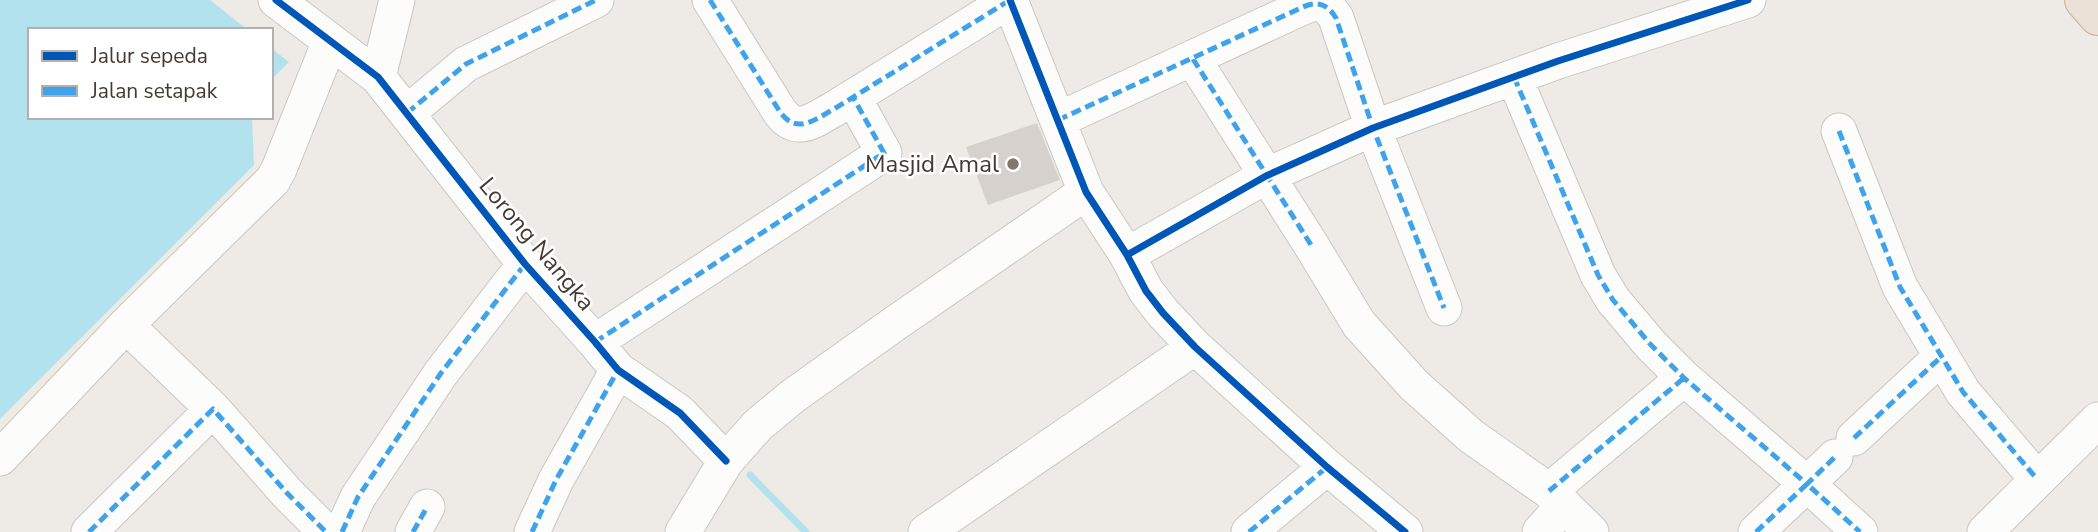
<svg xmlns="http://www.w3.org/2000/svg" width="2098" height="532" font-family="'Nunito Sans',sans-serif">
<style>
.water{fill:#b3e2ef}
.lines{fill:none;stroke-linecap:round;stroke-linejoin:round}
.stream{stroke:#b3e2ef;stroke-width:7}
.building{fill:#d6d1cd}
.minor-casing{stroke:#cbc6c2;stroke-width:37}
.highway-casing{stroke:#c8b2a0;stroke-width:40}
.minor{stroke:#fcfcfb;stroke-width:35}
.highway{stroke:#ebe1d7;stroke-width:38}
.quiet{stroke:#3fa3eb;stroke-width:5;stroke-dasharray:10 5;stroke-linecap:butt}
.cycleway-casing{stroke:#fff;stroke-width:11}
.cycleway{stroke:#0057b8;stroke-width:7}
.poi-dot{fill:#807871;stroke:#fff;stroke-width:2.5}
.labels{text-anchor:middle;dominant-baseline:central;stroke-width:5;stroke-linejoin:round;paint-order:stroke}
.poi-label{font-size:24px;fill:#443a32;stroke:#fff;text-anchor:end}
.street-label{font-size:24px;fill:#443a32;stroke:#fff}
</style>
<rect width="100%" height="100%" fill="#eeeae6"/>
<path class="water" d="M0,0h210l38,30h-218v87h222l2,48 -254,254z
M271,48l18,14 -18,18z"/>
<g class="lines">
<path class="stream" d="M750,475l56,57"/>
</g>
<path class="building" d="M1037,123l23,57 -72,25 -22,-58z"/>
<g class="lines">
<g class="minor-casing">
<path id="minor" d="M276,0l102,77 147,187 70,78 23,28 62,43 46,48
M710,0l70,112c17,23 34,8 54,-3l176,-109
M1010,0l76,192 41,63 19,36 17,22 32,34 132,120 78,65
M1193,59l120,189 46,76 55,61 57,51 78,55 42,41
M378,77l19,-77
M1514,77l84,198 15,25 38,45 33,33 123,106 28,-27
M407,113l59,-49 130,-64
M1058,120l245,-113c16,-7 25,-2 33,11l37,110 71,180
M1839,131l61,156 63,105 74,87
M1127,255l139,-79 107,-48 185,-67 190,-61
M126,325l87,84 74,84 39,39
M595,342l289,-189 -31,-56
M1854,438l87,-81
M0,458l126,-133 147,-145 6,-11 51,-128
M1549,491l135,-113
M89,532l124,-123
M342,532l16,-35 83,-124 84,-109
M413,532l14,-25
M532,532l24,-52 62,-110
M683,532l43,-71 32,-36 35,-29 104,-74 189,-130
M926,532l269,-185
M1249,532l78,-65
M1540,532l24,-27
M1756,532l51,-48 53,48
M1985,532l113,-112"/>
</g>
<g class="highway-casing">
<path id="highway" d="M2084,0l14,16"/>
</g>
<use href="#minor" class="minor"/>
<use href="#highway" class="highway"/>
<path class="quiet" d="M710,0l70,112c17,23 34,8 54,-3l176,-109
M1193,59l120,189
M1514,77l84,198 15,25 38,45 33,33 123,106 28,-27
M407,113l59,-49 130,-64
M1058,120l245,-113c16,-7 25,-2 33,11l37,110 71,180
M1839,131l61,156 63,105 74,87
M595,342l289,-189 -31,-56
M1854,438l87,-81
M1549,491l135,-113
M89,532l124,-123 74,84 39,39
M342,532l16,-35 83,-124 84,-109
M413,532l14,-25
M532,532l24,-52 62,-110
M1249,532l78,-65
M1756,532l51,-48 53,48"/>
<g class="cycleway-casing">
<path id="cycleway" d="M276,0l102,77 147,187 70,78 23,28 62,43 46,48
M1010,0l76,192 41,63 19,36 17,22 32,34 132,120 78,65
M1127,255l139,-79 107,-48 185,-67 190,-61"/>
</g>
<use href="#cycleway" class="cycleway"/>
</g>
<circle class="poi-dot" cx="1013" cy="164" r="7"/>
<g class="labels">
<g class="poi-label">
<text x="999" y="164">Masjid Amal</text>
</g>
<g class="street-label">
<text transform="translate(537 244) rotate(50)">Lorong Nangka</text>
</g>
</g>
<rect x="28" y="28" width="245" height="91" fill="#ffffff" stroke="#b4b0ad" stroke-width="2"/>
<rect x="42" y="51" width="35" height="10" fill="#0057b8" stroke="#b4b0ad" stroke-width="2"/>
<text x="91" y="63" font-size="21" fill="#443a32">Jalur sepeda</text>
<rect x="42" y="86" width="35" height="10" fill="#3fa3eb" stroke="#b4b0ad" stroke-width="2"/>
<text x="91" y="98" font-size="21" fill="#443a32">Jalan setapak</text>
</svg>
